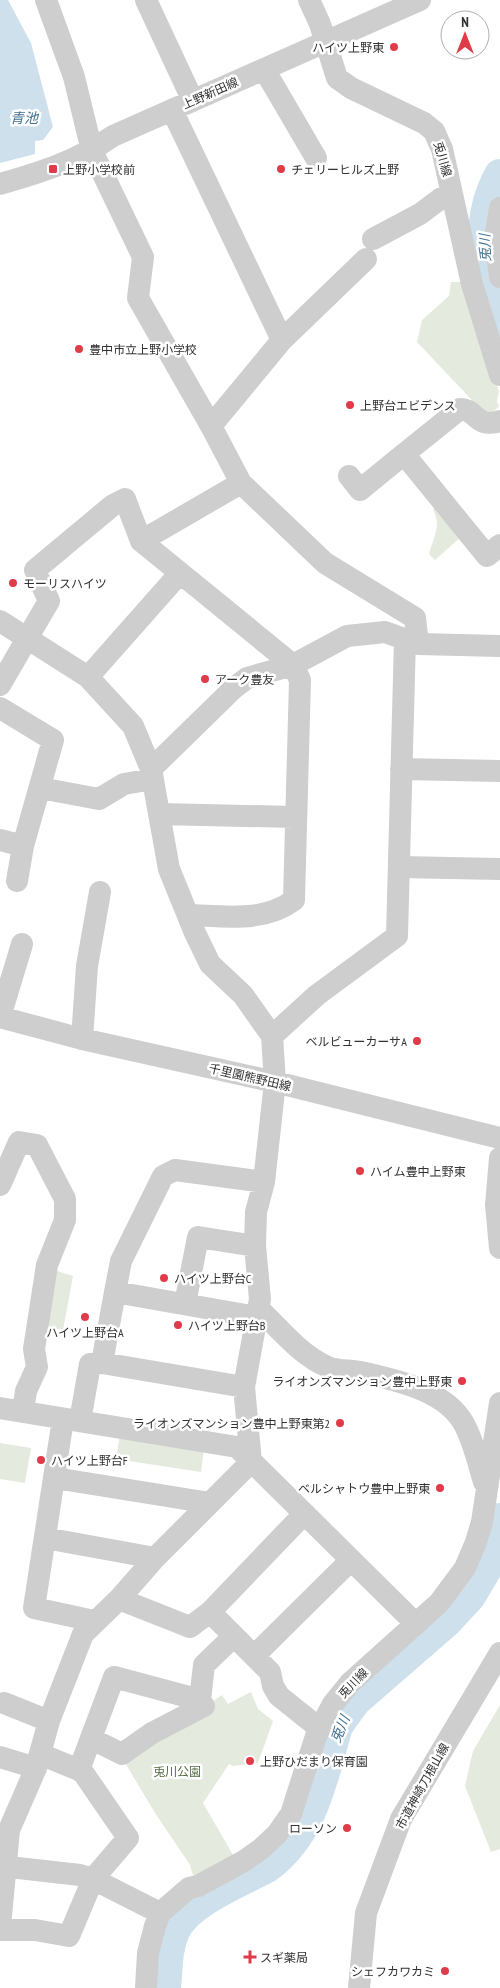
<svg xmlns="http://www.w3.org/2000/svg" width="500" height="1988" font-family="'PT Sans Narrow','Noto Sans JP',sans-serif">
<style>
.green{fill:#e4eadd}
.water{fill:#cde0ec}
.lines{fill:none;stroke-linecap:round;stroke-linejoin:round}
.river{stroke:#cde0ec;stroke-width:32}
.minor{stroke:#cecece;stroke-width:22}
.poi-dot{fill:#df3b48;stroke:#fff;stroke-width:2}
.labels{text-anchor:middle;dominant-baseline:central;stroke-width:5;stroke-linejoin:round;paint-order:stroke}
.poi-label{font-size:12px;fill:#313131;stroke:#fff;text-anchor:start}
.street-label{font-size:12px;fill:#313131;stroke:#fff}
.park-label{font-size:12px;fill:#546c3f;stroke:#fff}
.water-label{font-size:14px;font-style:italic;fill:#417291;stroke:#fff}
</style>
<rect width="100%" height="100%" fill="#fff"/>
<path class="green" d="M451,282h16l32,110 -2,9 2,5 -9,9h-4l-69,-73 5,-22 27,-24z
M437,506l25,30 -27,24 -6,-6c4,-15 13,-29 4,-44z
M54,1270l19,6 -10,54 -18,-3z
M120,1434l84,15 -3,23 -85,-13z
M0,1443l31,5 -6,35 -25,-4z
M251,1692l7,17 15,12 -15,42 -25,3 -4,-2 -26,39 30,52 -39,24 -4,-14 -35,-52 -31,-52 98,-66 6,9z
M500,1705v144l-9,3 -26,-66 8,-35z"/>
<path class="water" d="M0,0h8l23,43 22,84 -10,13 -8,1v13l-35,9z"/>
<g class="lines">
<path class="river" d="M500,175c-26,47 -16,97 0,146
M165,1988c2,-19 1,-39 9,-57 13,-29 65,-49 93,-64 46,-34 55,-89 70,-141l18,-25 92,-80 23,-25 17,-29 13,-48"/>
<path class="minor" d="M46,0l28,77 18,74 51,106 -5,41 73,128 30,57 84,80 90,55 3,26
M146,0l47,101
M309,0l11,24 17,54 14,10 73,35 10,8 8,18 30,135 28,91
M264,69l52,89
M172,110l110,230 -71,86
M0,184c42,-12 77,-23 113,-48l307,-136
M500,208l-5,30 5,39
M373,239l47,-25 20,-15 12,-5
M282,340l84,-81
M500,421c-25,8 -23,-12 -40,-12l-56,45 83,102 13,-11
M349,476l11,14 44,-36
M141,541l100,-58
M0,621l88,56 45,49 18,43 18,100 26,64 15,31 33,31 29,41 3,46 -11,100 -8,30 -1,34 5,53 -16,88 7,75 -96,96 -36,41 -36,35 -34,87 -13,47 -27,62 -9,97
M88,677l92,-104
M0,685l49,-84 -14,-31 78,-65 12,-6 16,42 152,124 7,15 -6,220c-30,23 -70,16 -106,15
M0,708l53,32 -30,106 -6,35
M151,769l83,-81 13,-10 46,-13 54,-29 38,-4 33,12 82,2
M401,769l99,2
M40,788l59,11 25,-15 29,-5
M159,814l136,3
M0,840l23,6
M399,867l101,2
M0,1017l82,22 193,43 225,56
M0,1017l22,-73
M272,1036l45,-41 80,-59 8,-297
M82,1039l5,-73 13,-74
M500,1158l-4,47 4,43
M0,1185l19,-43 18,3 28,54v21l-18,45 -13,84 3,18 -11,24 -3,20
M115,1292l6,-31 42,-85 12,-6 89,12
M185,1304l13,-67 57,9
M258,1308c21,20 42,47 70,59 12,5 24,2 37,6 34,8 81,18 99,51 10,18 14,39 20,58
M102,1363l142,24
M0,1408l237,39 179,177
M63,1419l-29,189 60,13
M80,1421l10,-57 12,-1 13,-71 141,25
M55,1478l155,25
M45,1538l110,20
M119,1599l71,28 20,-15 94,-98
M210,1612l60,60 3,14 6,10 40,32
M255,1655l96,-95
M4,1703l45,18
M92,1739l30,15 30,-21 52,-27 -4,-6
M0,1757l36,11
M79,1770l35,-93 86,23 4,-35 30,-29
M0,1866l80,9 13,4 67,34
M0,1930h35l34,6 24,-57 35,-41 -44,-64 -5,-4 -39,-16
M146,1988l2,-35 7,-27 5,-13 29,-25 9,-2 46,-25 17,-12 16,-15 14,-20 25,-78 17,-32 17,-21 89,-80 26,-35 11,-26 6,-20 18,-119
M359,1988l7,-75 35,-94 99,-166"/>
</g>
<g class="poi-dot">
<circle cx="394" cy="47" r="5"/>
<rect x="48" y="164" width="10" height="10" rx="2.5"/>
<circle cx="281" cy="169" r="5"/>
<circle cx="79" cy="349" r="5"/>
<circle cx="350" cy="405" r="5"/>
<circle cx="13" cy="583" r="5"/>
<circle cx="205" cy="679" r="5"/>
<circle cx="417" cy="1041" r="5"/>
<circle cx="360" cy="1171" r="5"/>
<circle cx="164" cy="1278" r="5"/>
<circle cx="85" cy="1317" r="5"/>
<circle cx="178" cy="1325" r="5"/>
<circle cx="462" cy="1381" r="5"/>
<circle cx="340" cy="1423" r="5"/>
<circle cx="41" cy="1460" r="5"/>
<circle cx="440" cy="1488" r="5"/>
<circle cx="250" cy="1761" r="5"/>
<circle cx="347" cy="1828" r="5"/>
<path d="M247.5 1949.5h5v5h5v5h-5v5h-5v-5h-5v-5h5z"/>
<circle cx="445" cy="1971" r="5"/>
</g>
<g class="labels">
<g class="poi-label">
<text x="384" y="47" text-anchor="end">ハイツ上野東</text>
<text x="63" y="169">上野小学校前</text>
<text x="291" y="169">チェリーヒルズ上野</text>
<text x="89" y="349">豊中市立上野小学校</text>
<text x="360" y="405">上野台エビデンス</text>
<text x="23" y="583">モーリスハイツ</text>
<text x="215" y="679">アーク豊友</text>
<text x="407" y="1041" text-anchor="end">ベルビューカーサA</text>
<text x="370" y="1171">ハイム豊中上野東</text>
<text x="174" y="1278">ハイツ上野台C</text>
<text x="188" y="1325">ハイツ上野台B</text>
<text x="85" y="1332" text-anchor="middle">ハイツ上野台A</text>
<text x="452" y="1381" text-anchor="end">ライオンズマンション豊中上野東</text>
<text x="330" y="1423" text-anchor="end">ライオンズマンション豊中上野東第2</text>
<text x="51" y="1460">ハイツ上野台F</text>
<text x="430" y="1488" text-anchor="end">ベルシャトウ豊中上野東</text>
<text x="260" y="1761">上野ひだまり保育園</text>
<text x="337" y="1828" text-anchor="end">ローソン</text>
<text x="260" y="1957">スギ薬局</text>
<text x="435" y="1971" text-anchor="end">シェフカワカミ</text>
</g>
<g class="street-label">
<text transform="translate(210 93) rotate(-24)">上野新田線</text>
<text transform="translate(443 159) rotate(74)">兎川線</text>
<text transform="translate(250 1077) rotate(13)">千里園熊野田線</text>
<text transform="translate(353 1683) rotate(-46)">兎川線</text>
<text transform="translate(422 1786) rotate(-61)">市道神崎刀根山線</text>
</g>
<g class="park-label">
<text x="177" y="1771">兎川公園</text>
</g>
<g class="water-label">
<text x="24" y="118">青池</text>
<text transform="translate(485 248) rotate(-92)">兎川</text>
<text transform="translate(340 1729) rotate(-67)">兎川</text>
</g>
</g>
<g transform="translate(465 35)"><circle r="24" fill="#ffffff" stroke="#adadad"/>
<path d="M0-4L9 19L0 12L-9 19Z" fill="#df3b48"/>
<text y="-8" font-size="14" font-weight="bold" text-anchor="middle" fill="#313131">N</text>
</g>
</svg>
